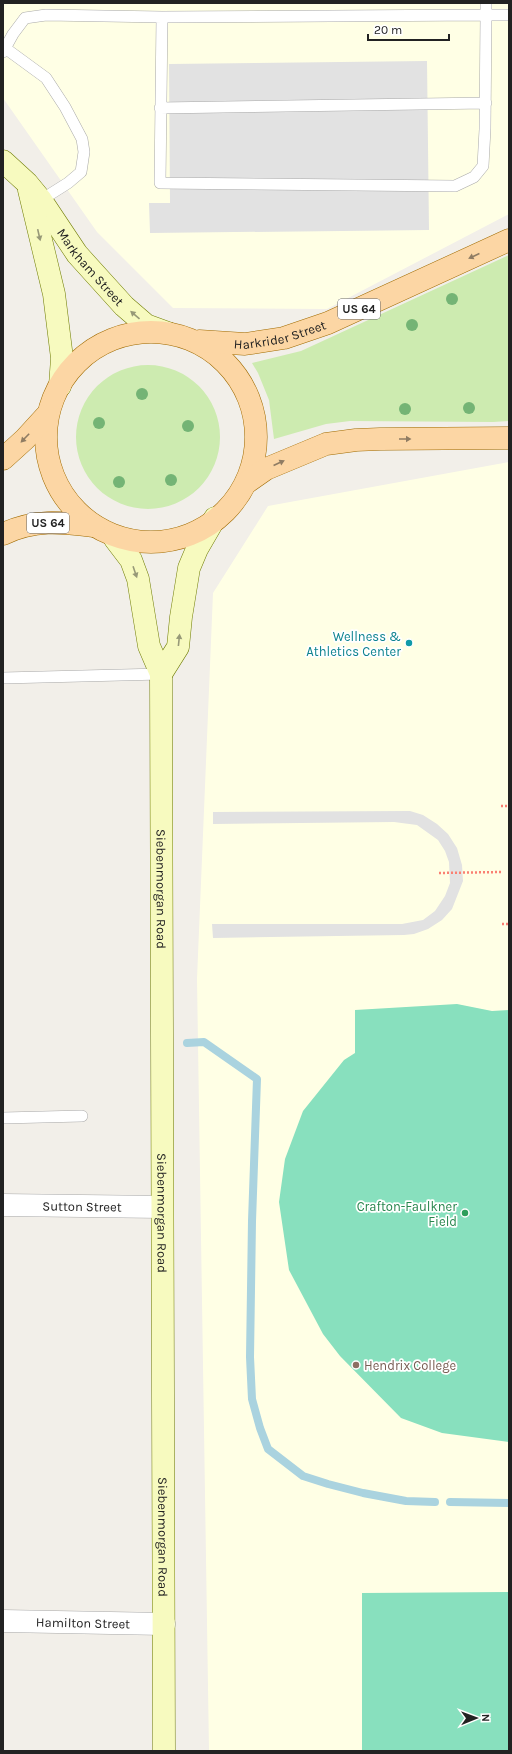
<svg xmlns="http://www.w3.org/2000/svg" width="512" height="1754" font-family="Karla,sans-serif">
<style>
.education{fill:#ffffe5}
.grass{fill:#cdebb0}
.pitch{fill:#88e0be}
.parking{fill:#e2e2e2}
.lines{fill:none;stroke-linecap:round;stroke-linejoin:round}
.stream{stroke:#aad3df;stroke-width:8}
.lane-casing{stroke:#a9a9a9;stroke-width:12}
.street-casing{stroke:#a9a9a9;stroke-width:23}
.secondary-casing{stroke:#707d05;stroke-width:23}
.primary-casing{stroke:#a06b00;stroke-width:23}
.path{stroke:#fa8072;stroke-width:2.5;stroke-dasharray:2 2;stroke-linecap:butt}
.lane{stroke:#fff;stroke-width:11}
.street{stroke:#fff;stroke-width:22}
.secondary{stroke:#f7fabf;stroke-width:22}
.primary{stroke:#fcd6a4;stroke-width:22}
.tree{fill:#74b475}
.oneway{fill:#979978}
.oneway2{fill:#8f7c63}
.culture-dot{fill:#0f9aa8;stroke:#fff;stroke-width:1.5}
.leisure-dot{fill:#2e9e5b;stroke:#fff;stroke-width:1.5}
.education-dot{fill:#8d6e63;stroke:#fff;stroke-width:1.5}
.labels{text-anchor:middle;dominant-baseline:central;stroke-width:3.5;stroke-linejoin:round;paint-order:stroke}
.shield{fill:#fff;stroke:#646464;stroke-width:1}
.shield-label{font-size:12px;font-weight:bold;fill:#222}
.street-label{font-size:13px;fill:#222;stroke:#fff}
.culture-label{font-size:13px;fill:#0d838f;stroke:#fff;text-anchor:end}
.leisure-label{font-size:13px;fill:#27864d;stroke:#fff;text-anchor:end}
.education-label{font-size:13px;fill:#785e54;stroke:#fff;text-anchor:start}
</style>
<rect width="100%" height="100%" fill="#f2efe9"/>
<path class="education" d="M3,3h506v211l-182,95 -154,-1 -76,-76 -94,-134z
M509,462v1289h-300l-12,-772 16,-386 55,-87z"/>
<path class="grass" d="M509,255v166l-16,1 -143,-1 -24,3 -52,15 -5,-39 -11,-27 -6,-10 49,-12z
M76 437a72 72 0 1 1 144 0a72 72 0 1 1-144 0Z"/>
<path class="pitch" d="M457,1004l35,7 17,-1v432l-67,-9 -41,-15 -61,-62 -17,-22 -34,-64 -10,-68 6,-43 18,-48 41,-51 11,-7v-43z
M509,1592v159h-147v-158z"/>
<path class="parking" d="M427,61l2,169 -279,3 -1,-30h21l-1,-139z
M410,811l13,4 14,9 11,10 9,14 5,17 1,16 -11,28 -10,11 -14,9 -14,5 -10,1 -191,3 -1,-14h190l21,-4 12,-9 10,-15 5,-13 -1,-21 -4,-11 -7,-11 -21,-15 -23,-3 -181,2v-12z"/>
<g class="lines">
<path class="stream" d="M187,1043l17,-1 53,37 -5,142 -2,136 2,42 8,29 8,21 35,27 25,8 35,9 43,8 29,1
M450,1502l59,1"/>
<g class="lane-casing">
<path id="lane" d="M486,3v12h23
M5,48l41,30 19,29 17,32 2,13 -3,20 -13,11 -27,17
M3,52l10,-18 12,-16 21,-3 116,2 324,-2 -1,114 -2,37 -9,11 -19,9 -295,-3 2,-166
M160,108l326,-5
M3,678l158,-4
M3,1118l79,-2"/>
</g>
<g class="street-casing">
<g id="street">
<path id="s1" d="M3,1205l159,2"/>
<path id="s2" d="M3,1621l161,3"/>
</g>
</g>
<g class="secondary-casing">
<g id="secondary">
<path id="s3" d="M3,161l24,22 14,17 36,54 47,52 22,19 22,8"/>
<path d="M29,190l25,104 8,64 -2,28"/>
<path id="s4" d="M115,539l16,21 7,19 11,67 12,28 3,1077"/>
<path d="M161,674l17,-27 3,-30 8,-49 8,-19 18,-31"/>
</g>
</g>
<g class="primary-casing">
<g id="primary">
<circle cx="151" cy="437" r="105"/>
<path id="s5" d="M199,341l46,3 39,-6 44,-15 181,-83"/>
<path d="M3,459l22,-20 21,-23"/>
<path d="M246,483l20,-14 60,-25 30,-4 24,-1 129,-1"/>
<path d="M3,534c32,-15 57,-12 91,-8"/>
</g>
</g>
<path class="path" d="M501,806h8
M439,873l63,-1
M502,924h7"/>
<use href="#lane" class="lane"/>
<use href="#street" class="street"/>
<use href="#secondary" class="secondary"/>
<use href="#primary" class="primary"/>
</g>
<g class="tree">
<circle cx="452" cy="299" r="6"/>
<circle cx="412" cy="325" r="6"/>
<circle cx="142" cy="394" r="6"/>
<circle cx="469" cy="408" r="6"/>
<circle cx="405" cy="409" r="6"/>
<circle cx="99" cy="423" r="6"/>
<circle cx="188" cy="426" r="6"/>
<circle cx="171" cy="480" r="6"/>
<circle cx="119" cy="482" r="6"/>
</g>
<defs><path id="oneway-solid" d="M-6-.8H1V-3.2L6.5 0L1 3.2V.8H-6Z"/></defs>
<g class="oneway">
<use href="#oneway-solid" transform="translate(39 235) rotate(77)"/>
<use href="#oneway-solid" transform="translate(135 315) rotate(-139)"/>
<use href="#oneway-solid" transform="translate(135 572) rotate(71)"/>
<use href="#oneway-solid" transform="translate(179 640) rotate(-84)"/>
</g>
<g class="oneway2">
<use href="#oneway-solid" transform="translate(474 256) rotate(155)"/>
<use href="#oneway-solid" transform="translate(25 438) rotate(134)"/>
<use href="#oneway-solid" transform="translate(405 439)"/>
<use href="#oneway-solid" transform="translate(279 463) rotate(-25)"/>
</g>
<circle class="culture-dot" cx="409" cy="643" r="4"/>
<circle class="leisure-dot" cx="465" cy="1213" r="4"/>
<circle class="education-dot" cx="356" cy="1365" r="4"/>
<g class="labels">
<g class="shield">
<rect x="338" y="299" width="42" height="20" rx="3"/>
<rect x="27" y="513" width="42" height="20" rx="3"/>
</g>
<g class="shield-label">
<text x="359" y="309">US 64</text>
<text x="48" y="523">US 64</text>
</g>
<g class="street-label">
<text stroke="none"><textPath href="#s3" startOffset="138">Markham Street</textPath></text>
<text stroke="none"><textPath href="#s5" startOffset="82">Harkrider Street</textPath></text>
<text stroke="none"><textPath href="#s4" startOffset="360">Siebenmorgan Road</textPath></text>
<text stroke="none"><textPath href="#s1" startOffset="79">Sutton Street</textPath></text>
<text stroke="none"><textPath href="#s4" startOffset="684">Siebenmorgan Road</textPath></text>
<text stroke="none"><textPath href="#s4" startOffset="1008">Siebenmorgan Road</textPath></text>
<text stroke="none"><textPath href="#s2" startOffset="80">Hamilton Street</textPath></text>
</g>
<g class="culture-label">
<text x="401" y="636">Wellness &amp;<tspan x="401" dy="15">Athletics Center</tspan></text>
</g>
<g class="leisure-label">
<text x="457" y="1206">Crafton-Faulkner<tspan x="457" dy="15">Field</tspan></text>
</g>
<g class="education-label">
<text x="364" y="1365">Hendrix College</text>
</g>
</g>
<rect width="512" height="1754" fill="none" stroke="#222222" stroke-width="8"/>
<g transform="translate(476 1718) rotate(89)" stroke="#ffffff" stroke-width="3" paint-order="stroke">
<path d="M0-3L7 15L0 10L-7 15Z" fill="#222222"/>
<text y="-6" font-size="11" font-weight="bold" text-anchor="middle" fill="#222222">N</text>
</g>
<path d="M368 34v6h81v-6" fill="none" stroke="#222222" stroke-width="2"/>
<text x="374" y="34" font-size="12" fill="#222222" stroke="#ffffff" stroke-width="3" paint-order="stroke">20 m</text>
</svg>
